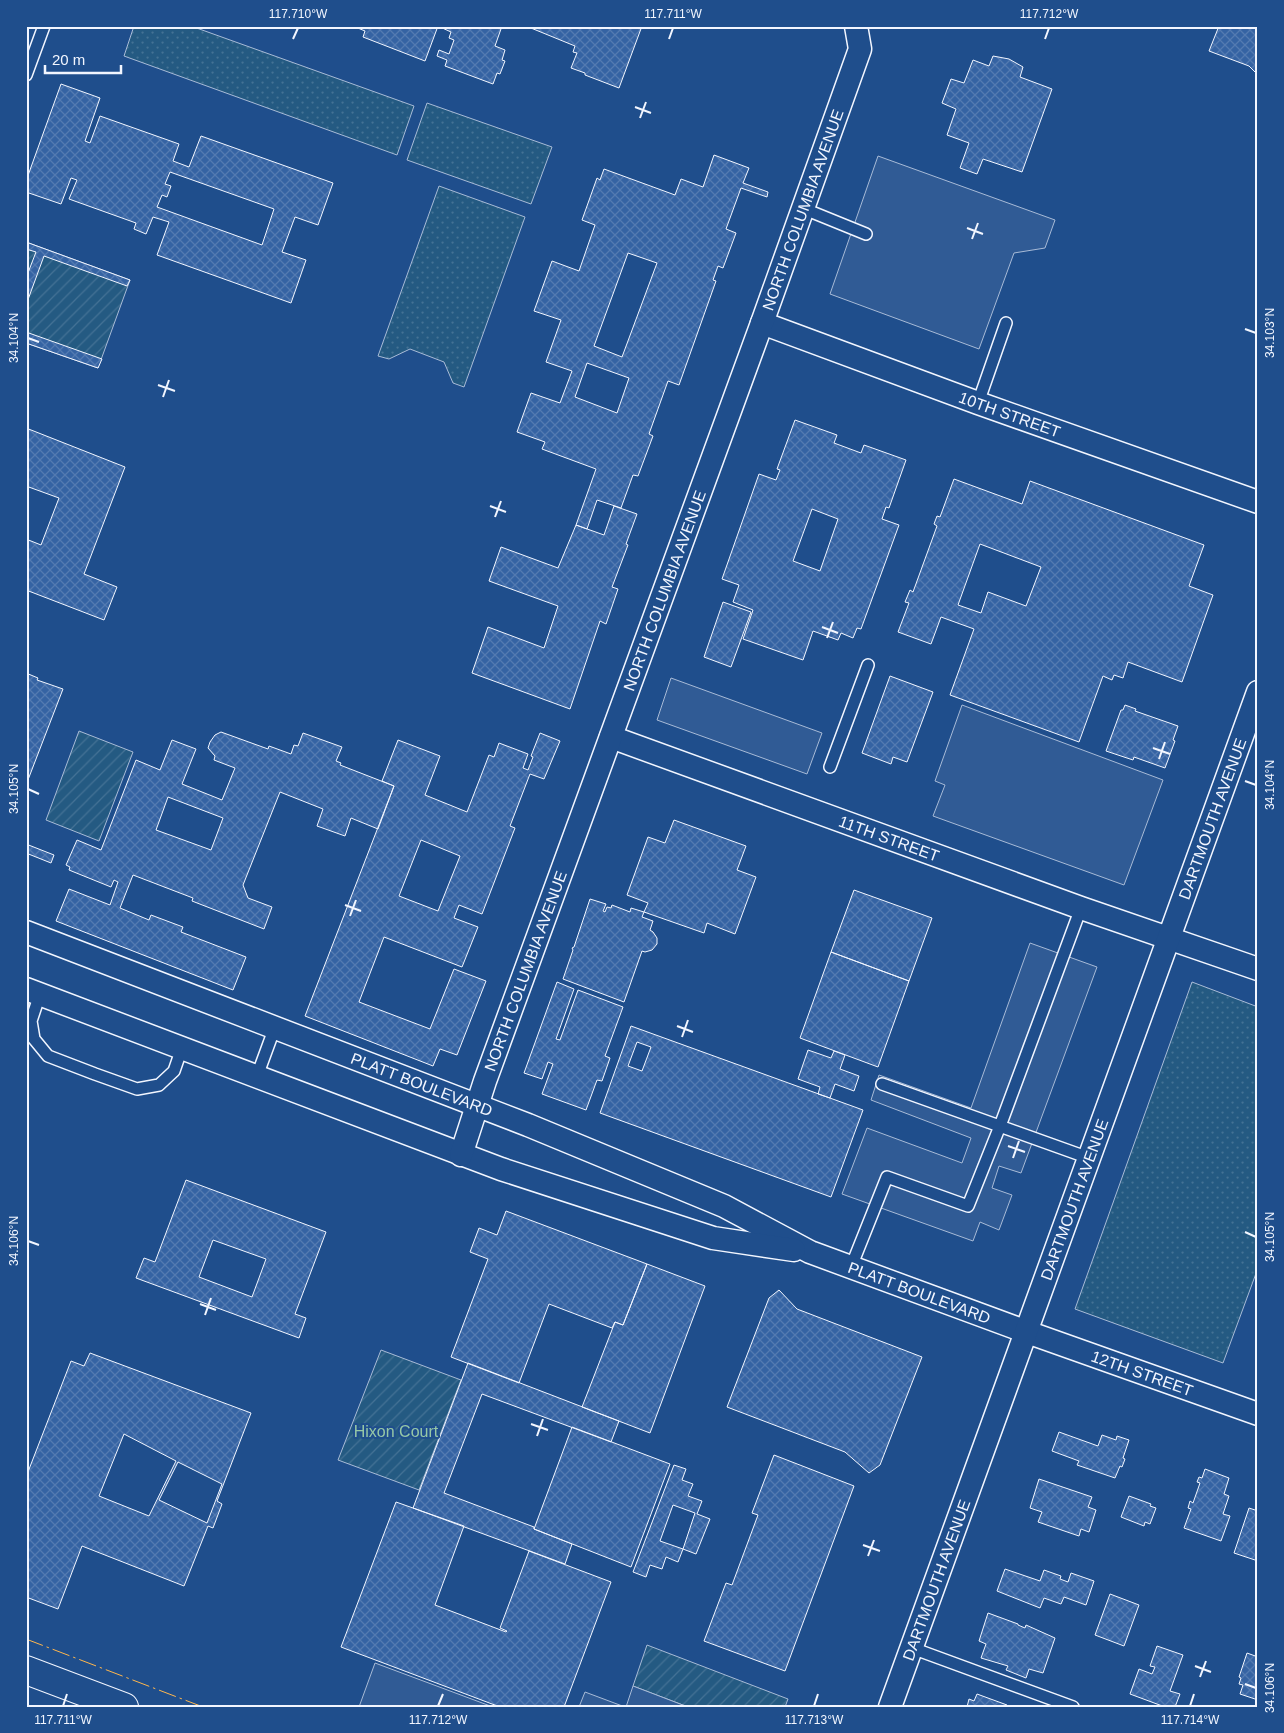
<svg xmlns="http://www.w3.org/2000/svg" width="1284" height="1733" font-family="Arial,sans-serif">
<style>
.grass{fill:url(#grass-dots);stroke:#a8bbd7}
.garden{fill:url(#garden-furrows);stroke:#a8bbd7}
.parking{fill:#305b95;stroke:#a8bbd7}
.building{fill:url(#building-cross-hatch);stroke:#f2f6ff;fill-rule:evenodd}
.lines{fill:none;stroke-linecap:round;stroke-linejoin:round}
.service-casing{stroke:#f2f6ff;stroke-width:14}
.minor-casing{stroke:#f2f6ff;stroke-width:25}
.primary-casing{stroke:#f2f6ff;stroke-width:30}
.service{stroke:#1f4e8c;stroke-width:11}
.minor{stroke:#1f4e8c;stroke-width:22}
.primary{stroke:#1f4e8c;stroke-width:28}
.power{stroke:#ffb74d;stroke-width:1;stroke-dasharray:18 4 2.5 4;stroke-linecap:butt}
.ticks{fill:none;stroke:#f2f6ff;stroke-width:2}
.labels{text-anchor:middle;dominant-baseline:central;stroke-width:4;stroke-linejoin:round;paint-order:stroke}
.street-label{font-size:16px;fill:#f2f6ff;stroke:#1f4e8c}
.park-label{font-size:16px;fill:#97c8a6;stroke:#1f4e8c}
.neatline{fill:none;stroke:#f2f6ff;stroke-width:2}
.ticks-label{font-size:12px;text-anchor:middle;fill:#f2f6ff}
</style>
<defs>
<pattern id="grass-dots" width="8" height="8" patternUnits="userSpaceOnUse" patternTransform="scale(1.25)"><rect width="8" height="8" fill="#245a82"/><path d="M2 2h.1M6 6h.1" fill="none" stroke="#447295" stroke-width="1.8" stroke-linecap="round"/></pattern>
<pattern id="garden-furrows" width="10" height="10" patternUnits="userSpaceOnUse" patternTransform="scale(1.25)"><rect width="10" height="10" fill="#245a82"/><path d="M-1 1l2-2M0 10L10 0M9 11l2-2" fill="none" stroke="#447295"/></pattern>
<pattern id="building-cross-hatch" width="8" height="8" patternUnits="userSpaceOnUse" patternTransform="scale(1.25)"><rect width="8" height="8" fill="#3563a3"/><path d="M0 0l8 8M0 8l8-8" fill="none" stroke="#537ab1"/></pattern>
</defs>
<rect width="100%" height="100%" fill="#1f4e8c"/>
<path class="grass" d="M134,26h57l223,80 -17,49 -273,-99z
M427,103l125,44 -21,57 -124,-44z
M439,186l86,31 -61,170 -11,-4 -9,-21 -34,-13 -21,10 -11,-3z
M1192,982l66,25v261l-35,95 -148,-54z"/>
<path class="garden" d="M26,242l104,38 -32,88 -72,-25z
M79,731l54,21 -34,89 -53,-21z
M381,1350l80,30 -42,110 -81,-30z
M647,1645l141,54 -3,8h-97l-55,-21z"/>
<path class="parking" d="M878,156l177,64 -10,28 -31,5 -35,96 -149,-55z
M671,678l151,55 -15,41 -150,-54z
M962,705l201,75 -39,105 -191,-69 12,-31 -10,-4z
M1030,943l67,24 -76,206 -22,-7 -7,22 20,7 -13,35 -19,-8 -7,19 -131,-47 25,-66 95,35 9,-25 -100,-38 8,-25 92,33z
M375,1663l118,44h-134z
M633,1686l55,21h-62z
M585,1692l40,15h-46z"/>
<path class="building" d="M353,26h85l-13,35 -62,-24 2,-6z
M438,26h64l-7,20 10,4 -3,10 3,1 -5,13 -3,-1 -4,11 -48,-18 2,-6 -10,-4 2,-6 10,4 5,-14 -5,-2 2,-6z
M526,26h116l-23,62 -34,-13v-2l-14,-5 6,-15 -4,-1 2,-6z
M1219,26h39v49l-9,-9 -40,-15z
M993,56l16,3 14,8 -3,10 32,12 -30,83 -39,-13 -6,15 -17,-6 9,-25 -22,-8 9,-26 -14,-6 9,-24 13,4 9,-23 16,6z
M61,84l39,14 -15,43 5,2 10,-27 79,28 -6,17 16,6 12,-31 132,47 -15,42 -23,-8 -13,35 24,8 -15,43 -134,-48 12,-33 -16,-5 -7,17 -12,-5 2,-6 -67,-24 8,-19 -6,-2 -10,26 -35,-12v-11zM170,172l104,37 -12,36 -105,-38 5,-12 5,2 4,-11 -6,-2z
M714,155l35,13 -6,15 25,9 -1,5 -26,-9 -15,41 10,4 -13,35 -5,-2 -5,14 3,1 -37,104 -11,-4 -19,53 4,2 -15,40 -5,-1 -12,33 -24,-8 -10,29 -11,-4 20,-56 -54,-20 3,-7 -28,-10 14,-39 29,10 12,-32 -26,-9 15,-42 -27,-9 18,-50 27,10 16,-46 -13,-5 15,-42 3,2 4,-11 71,26 6,-16 22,8zM628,253l29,10 -35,94 -28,-11zM587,363l42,15 -12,35 -42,-16z
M26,242l104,38 -3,6 -83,-30 -18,49v-27l10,-26 -10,-3z
M26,332l76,27 -4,9 -72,-25z
M795,420l42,15 -3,8 27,10 3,-8 42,15 -17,48 -3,-1 -4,12 17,6 -38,104 -4,-1 -4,10 -12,-5 -3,7 -25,-9 -10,29 -60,-21 10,-29 -20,-8 6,-17 -17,-6 37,-105 17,6 4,-10 -3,-1zM812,509l26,10 -18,52 -27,-10z
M26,428l99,39 -41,107 33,13 -13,33 -78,-30v-51l15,6 18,-47 -33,-12z
M954,479l68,25 8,-23 174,64 -15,41 24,9 -31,87 -54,-20 -5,16 -9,-3 -2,5 -9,-4 -24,66 -129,-47 24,-66 -33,-12 -10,27 -33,-12 11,-29 -4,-1 5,-12 3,2 24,-66 -3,-2 3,-8 3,1zM980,544l61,23 -15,39 -38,-14 -7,21 -23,-8z
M614,506l23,8 -11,30 2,1 -16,42 6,2 -12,35 -6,-3 -30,88 -98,-36 16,-46 56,21 14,-42 -69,-25 12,-34 57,21 18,-43 28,10z
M723,602l28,10 -20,55 -27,-10z
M26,673l12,5 -1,2 26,9 -37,96z
M890,676l43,16 -26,70 -14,-5 -2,7 -29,-11z
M1125,705l11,4 -1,2 43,15 -5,14 2,1 -10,27 -31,-11 -1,3 -27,-9 15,-41h2z
M221,732l47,17 1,-3 22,8 3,-9 4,1 5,-13 39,14 -6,14 5,2 -1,2 54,21 -16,43 -27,-11 -6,18 -28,-10 6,-17 -43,-17 -37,93 5,13 24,9 -8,22 -72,-28 1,-3 -60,-23 -13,33 29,12 2,-5 32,12 -2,5 65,25 -13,33 -177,-69 13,-32 41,16 8,-23 -4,-2 -3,7 -42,-17 1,-3 -4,-2 11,-25 24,10 35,-90 24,10 12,-30 24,9 -14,35 40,16 13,-32 -21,-8 1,-4 -7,-8 2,-6 5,-7zM168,797l55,21 -12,32 -55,-20z
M540,733l20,8 -16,38 -14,-5 -20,52 5,2 -33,86 -23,-9 -5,13 24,9 -16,40 -78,-30 -25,65 71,27 24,-60 32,12 -29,74 -17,-6 -7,17 -128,-50 89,-230 -12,-5 16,-41 42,16 -15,39 42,17 22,-57 5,2 5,-14 29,11 -5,14 5,2 5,-13 -2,-1zM421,840l39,16 -22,55 -39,-15z
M674,820l72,26 -9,24 19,7 -21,57 -28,-11 -3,10 -60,-21 4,-9 -21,-8 21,-58 17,6z
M26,844l28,11 -3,8 -25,-10z
M854,890l78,28 -23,63 -78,-29z
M590,899l16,5 -3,7 2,1 2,-5 4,1 1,-3 18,7 1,-4 13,4 -2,5 11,4 -3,9 3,2 4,6v6l-5,6 -7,2 -3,-1 -18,51 -61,-23 10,-29 -1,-2 2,-1z
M831,952l78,29 -31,86 -78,-29z
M557,982l17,7 -18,50 4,1 18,-50 45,17 -18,49 5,2 -8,23 -5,-1 -11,30 -44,-16 11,-30 -5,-2 -6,17 -18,-6z
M631,1026l232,84 -32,87 -231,-84zM637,1042l14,5 -9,24 -14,-5z
M808,1050l23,8 3,-7 11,4 -5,14 19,7 -5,15 -19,-7 -5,14 -12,-4 2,-7 -22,-8z
M186,1180l140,52 -31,82 11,4 -7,20 -163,-60 8,-20 11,4zM213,1240l53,19 -14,38 -53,-20z
M506,1211l141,53 -24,61 -8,-3 -3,6 -63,-24 -30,79 -68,-26 37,-98 -18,-7 9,-24 18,7z
M647,1264l58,22 -55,147 -68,-26 33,-85 8,3z
M779,1290l18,19 125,48 -42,108 -11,8 -24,-21 -118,-45 42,-109z
M90,1353l161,60 -34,88 5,3 -9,24 -5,-2 -24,60 -102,-40 -24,63 -32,-12v-120l45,-116 13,5zM124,1434l52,27 -27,55 -50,-20z
M468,1363l151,58 -8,21 -129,-48 -38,99 90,34v2l38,15 -7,20 -152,-56z
M572,1427l98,37 -39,103 -97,-38z
M1059,1432l39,14 4,-11 14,5 1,-4 12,4 -6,18 2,1 -3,8 -2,-1 -5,12 -38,-13 2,-4 -27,-10z
M774,1455l80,31 -69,185 -81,-30 22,-58 6,2 26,-70 -6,-2z
M178,1462l44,22 -15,39 -48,-23z
M674,1465l12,4 -4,11 11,4 -5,12 14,5 -5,13 13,5 -14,35 -13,-5 -5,13 -12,-5 -4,12 -12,-4 -4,12 -13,-5zM673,1505l22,8 -12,36 -23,-8z
M1205,1469l24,9 -5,16 5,2 -6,18 7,2 -9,25 -37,-13 7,-19 -3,-1 2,-7 3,2 7,-20 -3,-1 2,-5 3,1z
M1039,1479l53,18 -4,10 8,3 -7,22 -8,-3 -2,7 -41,-14 4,-10 -12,-4z
M1129,1496l22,8 -1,2 6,2 -6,16 -5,-2 -1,4 -23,-9z
M396,1502l68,24 -29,79 71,27 1,-1 -7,-3 29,-77 82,31 -47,125h-64l-159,-60z
M1249,1508l9,3v50l-24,-8z
M1005,1569l35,12 4,-11 17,6 -1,3 8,3 3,-9 23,8 -8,24 -22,-8 -3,7 -17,-6 -4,10 -43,-17z
M1110,1594l29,11 -15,41 -29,-11z
M988,1613l30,11v1l7,3 1,-3 29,13 -12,35 -14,-4 -3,9 -20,-8 2,-4 -27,-8 5,-14 -7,-3z
M1157,1646l26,9 -13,36 10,3 -5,13h-10l-35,-13 9,-25 13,5 3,-7 -5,-1z
M1247,1653l11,4v43l-18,-6 3,-9 -4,-1 2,-6 -2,-1z
M977,1694l30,11 -1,2h-39l2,-8 5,2z"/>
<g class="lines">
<g class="service-casing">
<path id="service" d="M26,75l18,-49
M802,208l64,26
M978,403l28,-80
M830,767l38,-102
M40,994l-9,27 3,18 14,17 47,18 42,15 22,-4 15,-14 8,-23
M257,1076l18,-49
M882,1084l207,74
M851,1267l36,-90 81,29 32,-80 81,-218
M912,1648l161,59"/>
</g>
<g class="minor-casing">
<g id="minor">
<path id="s1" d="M762,323l216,80 280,99"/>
<path id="s2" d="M611,737l470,171 177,61"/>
<path id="s3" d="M26,932l502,193 196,81 86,46 217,80 231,82"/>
<path d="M26,989l475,180 212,69 81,12"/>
<path id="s4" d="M461,1155l24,-74 277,-758 98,-274 -4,-23"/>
<path id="s5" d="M890,1707l368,-1015"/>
</g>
</g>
<g class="primary-casing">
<path id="primary" d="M26,1670l98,37"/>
</g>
<use href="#service" class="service"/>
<use href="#minor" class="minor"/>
<use href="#primary" class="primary"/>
<path class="power" d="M26,1639l177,68"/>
</g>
<path class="ticks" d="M293,39l5,-11M669,39l4,-11M1045,39l4,-11M635,107l16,6M640,118l6,-16M967,228l16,6M972,239l6,-16M1245,329l11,4M28,338l11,4M158,385l17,6M163,397l6,-17M490,506l16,6M495,517l6,-16M822,627l16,6M827,638l6,-16M1153,748l17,6M1159,759l6,-17M1245,781l11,4M28,789l11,5M345,905l16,6M350,916l6,-16M677,1026l16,6M682,1037l6,-17M1008,1146l17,6M1013,1158l6,-17M1245,1232l11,5M28,1241l11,4M200,1304l16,6M205,1315l6,-17M531,1424l17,6M537,1436l6,-17M863,1545l17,6M868,1556l6,-16M1195,1666l16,6M1200,1677l6,-16M1245,1684l11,4M63,1706l4,-12M438,1706l5,-12M814,1706l4,-12M1190,1706l4,-12"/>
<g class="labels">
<g class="street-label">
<text stroke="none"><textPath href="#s4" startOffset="1005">NORTH COLUMBIA AVENUE</textPath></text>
<text stroke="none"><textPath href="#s1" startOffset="264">10TH STREET</textPath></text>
<text stroke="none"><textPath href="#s4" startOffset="600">NORTH COLUMBIA AVENUE</textPath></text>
<text stroke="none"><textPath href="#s5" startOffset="945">DARTMOUTH AVENUE</textPath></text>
<text stroke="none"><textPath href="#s2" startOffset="296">11TH STREET</textPath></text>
<text stroke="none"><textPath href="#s4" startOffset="195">NORTH COLUMBIA AVENUE</textPath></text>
<text stroke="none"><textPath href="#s3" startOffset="424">PLATT BOULEVARD</textPath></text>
<text stroke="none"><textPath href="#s5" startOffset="540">DARTMOUTH AVENUE</textPath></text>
<text stroke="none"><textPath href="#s3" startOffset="964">PLATT BOULEVARD</textPath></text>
<text stroke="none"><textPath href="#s3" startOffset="1201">12TH STREET</textPath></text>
<text stroke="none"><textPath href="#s5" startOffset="135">DARTMOUTH AVENUE</textPath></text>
</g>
<g class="park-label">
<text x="396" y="1431">Hixon Court</text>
</g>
</g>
<rect width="1284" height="1733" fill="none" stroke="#1f4e8c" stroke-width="55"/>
<path d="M45 65v8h76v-8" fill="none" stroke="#f2f6ff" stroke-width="2.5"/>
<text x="52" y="65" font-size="15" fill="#f2f6ff" stroke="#1f4e8c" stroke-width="4" paint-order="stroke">20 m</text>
<rect x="28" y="28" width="1228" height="1678" class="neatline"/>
<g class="ticks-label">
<text x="298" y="18">117.710°W</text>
<text x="673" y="18">117.711°W</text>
<text x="1049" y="18">117.712°W</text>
<text transform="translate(1270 333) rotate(-90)" y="4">34.103°N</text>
<text transform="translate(14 338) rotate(-90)" y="4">34.104°N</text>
<text transform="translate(1270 785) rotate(-90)" y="4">34.104°N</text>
<text transform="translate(14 789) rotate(-90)" y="4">34.105°N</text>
<text transform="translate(1270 1237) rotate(-90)" y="4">34.105°N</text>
<text transform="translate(14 1241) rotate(-90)" y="4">34.106°N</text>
<text transform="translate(1270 1688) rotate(-90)" y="4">34.106°N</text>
<text x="63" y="1724">117.711°W</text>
<text x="438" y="1724">117.712°W</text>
<text x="814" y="1724">117.713°W</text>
<text x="1190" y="1724">117.714°W</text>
</g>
</svg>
